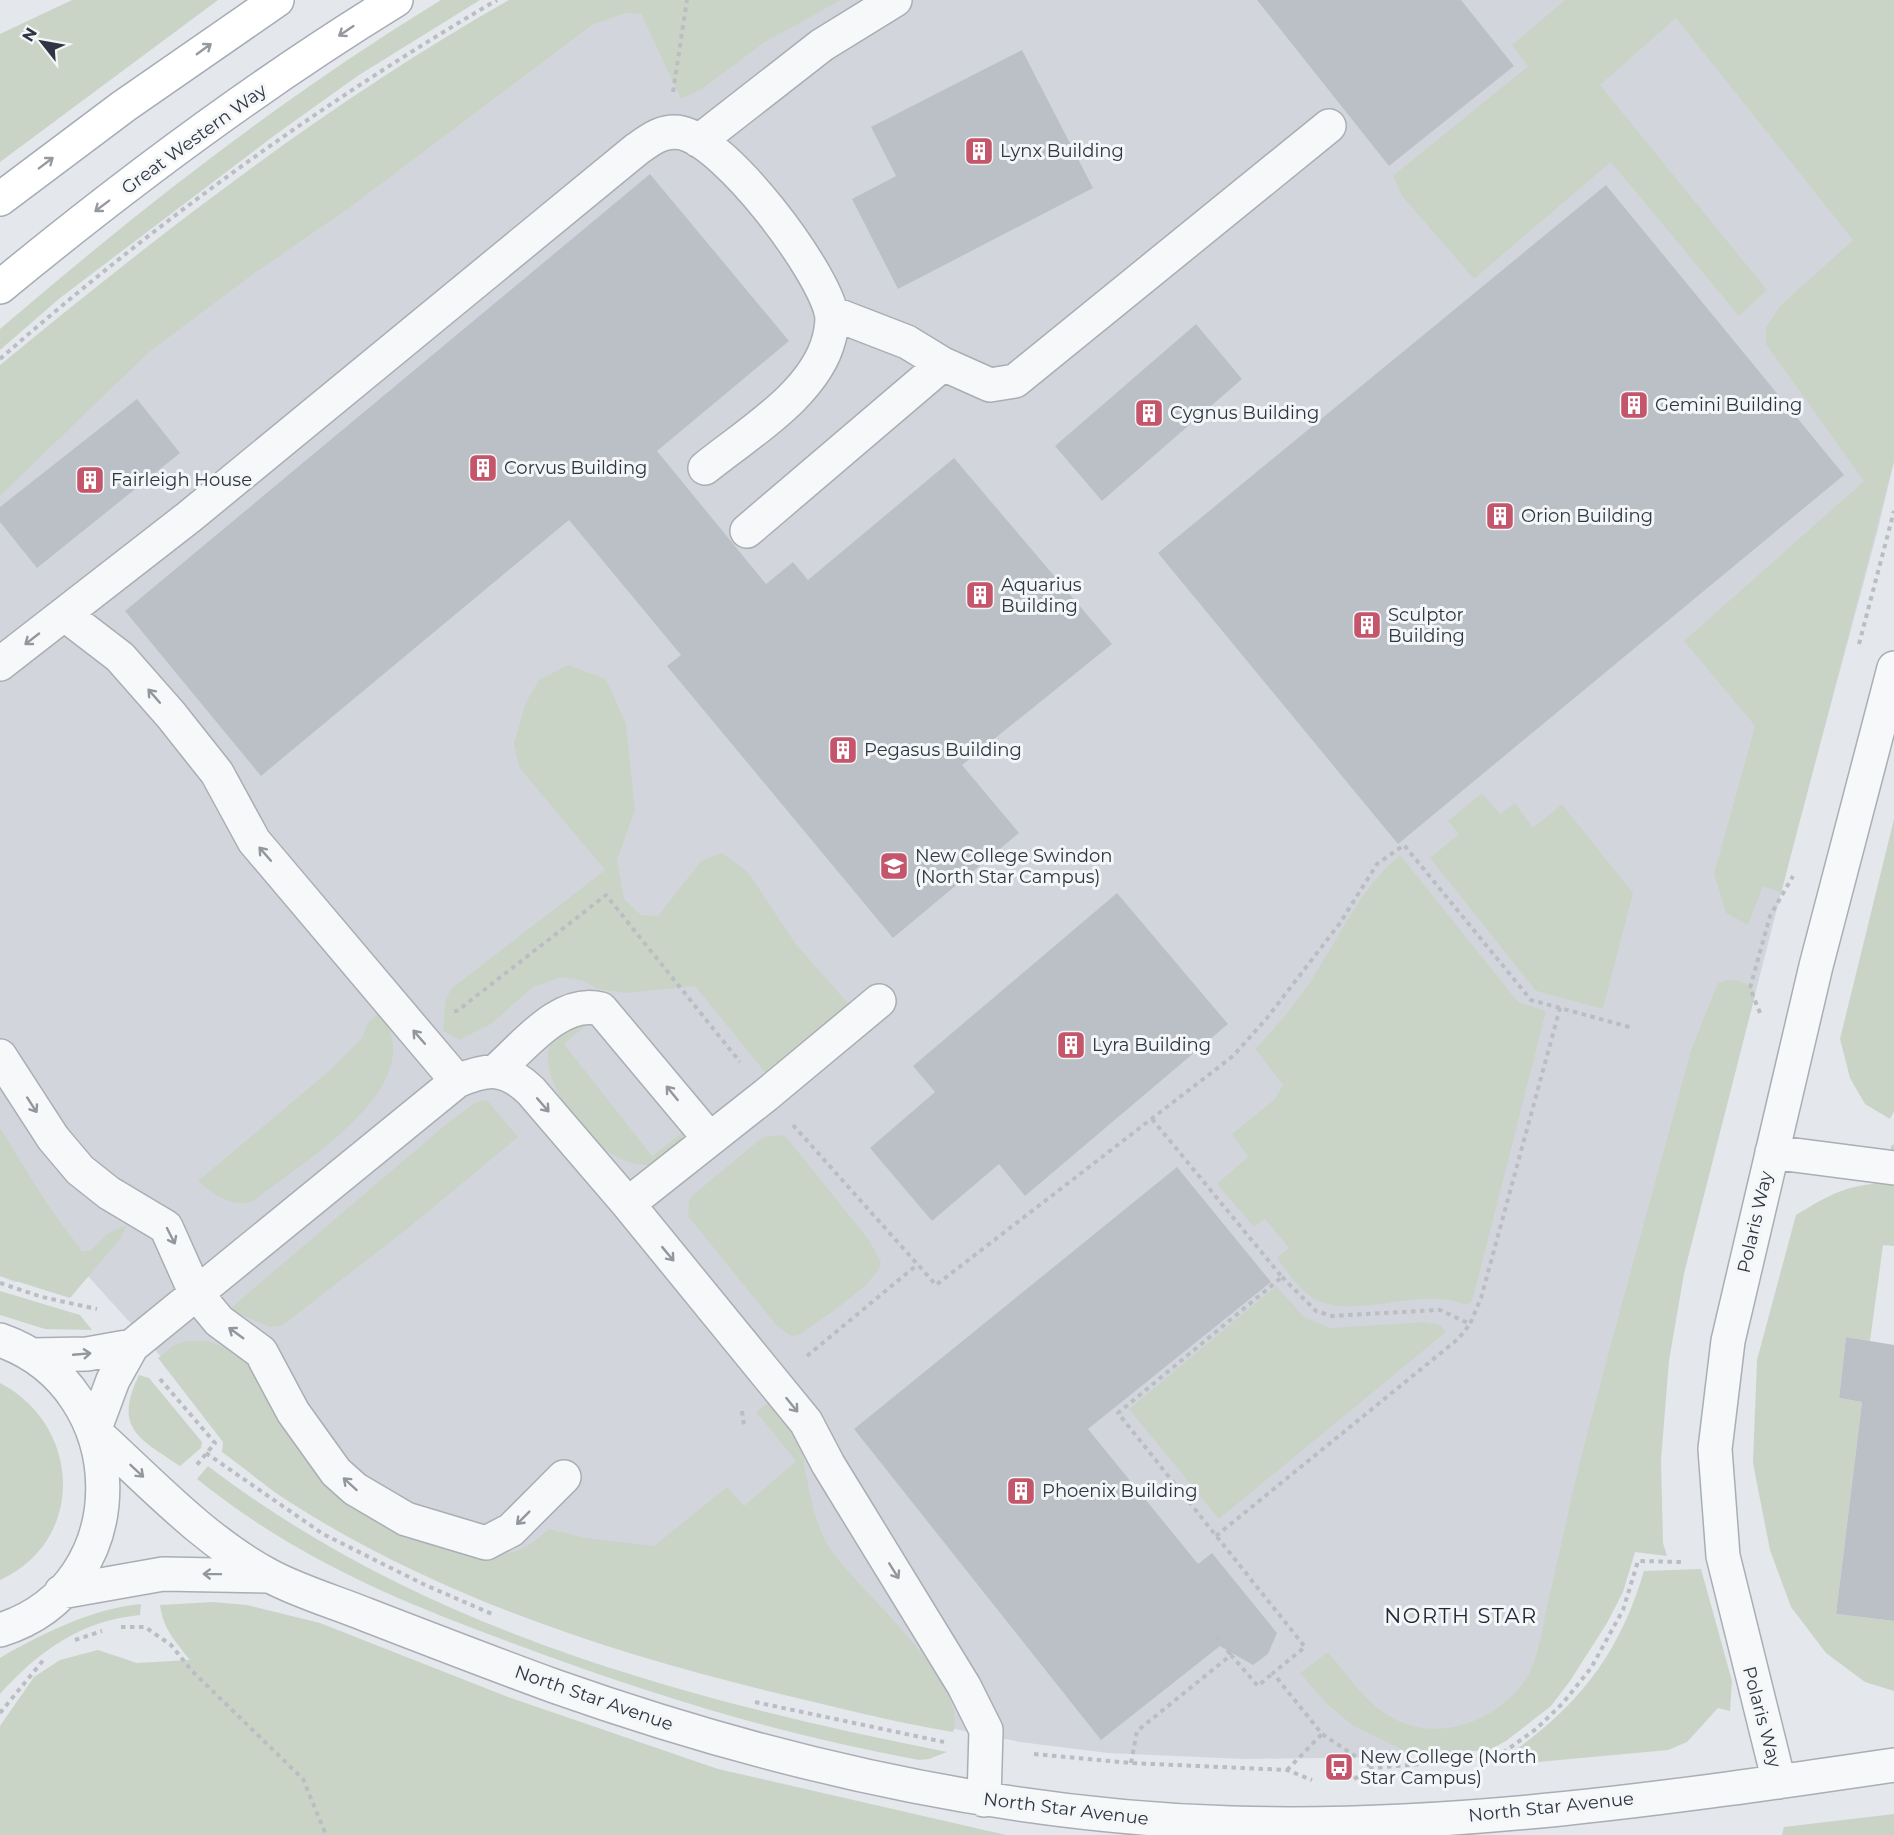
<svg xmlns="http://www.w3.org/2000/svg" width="1894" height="1835" font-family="Montserrat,sans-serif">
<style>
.built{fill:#d2d6dc}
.green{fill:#cad4c6}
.building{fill:#bbc0c7}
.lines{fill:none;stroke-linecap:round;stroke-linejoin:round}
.minor-casing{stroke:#a9aeb5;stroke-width:36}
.major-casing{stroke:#a4acb5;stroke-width:36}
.path{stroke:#babec2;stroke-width:4;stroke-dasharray:4.5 4.5;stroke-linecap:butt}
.minor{stroke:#f6f8f9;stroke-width:33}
.major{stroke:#fff;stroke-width:33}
.oneway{stroke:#969aa0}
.oneway2{stroke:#92979e}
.labels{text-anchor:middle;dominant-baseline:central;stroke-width:6;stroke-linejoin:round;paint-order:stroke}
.street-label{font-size:18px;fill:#2d3642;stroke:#f4f6f8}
.poi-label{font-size:18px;fill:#2d3642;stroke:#f4f6f8;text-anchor:start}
.quarter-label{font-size:21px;letter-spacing:1.5px;fill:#1f2733;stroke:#f4f6f8}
</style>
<rect width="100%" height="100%" fill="#e4e7eb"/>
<path class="built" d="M522,0h1372v461l-16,68 -83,309 -111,435 -15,87 -54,219 -146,169 -77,9 -148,2 -136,-6 -88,-11 -151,-30 -256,-70 -449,-282 -77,-85 -72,7 -15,-6v-895z"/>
<path class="green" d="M72,0h146l-218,162v-128z
M441,0h39l-121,75 -84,60 -215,163 -60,52v-21c140,-120 284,-233 441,-329z
M509,0h332l-76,42 -63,47 -21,10 -40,-85 -16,-1 -33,12 -243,183 -97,67 -104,78 -148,143v-131c162,-133 327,-262 509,-365z
M1565,0h329v461l-113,432 -18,-7 -15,39 -22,-12 -12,-39 41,-148 -71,-85 180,-160 -98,-137v-17l15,-22 72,-65 -177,-222 -76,67 167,205 -28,26 -128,-154 -137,117 -72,-83 -9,-20 135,-110 -16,-21z
M568,665l38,14 20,45 9,86 -18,50 7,39 17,16 17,1 43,-55 21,-8 26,19 47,71 58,66 -85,67 -73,-90 -68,7 -30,-4 -13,-8 -22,-4 -29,10 -42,37 -32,16 -16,-10 3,-32 6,-10 153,-118 -86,-103 -5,-24 12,-41 13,-22z
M1482,793l18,21 15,-11 18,25 29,-24 71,89 -30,116 -67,-18 -106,-133 29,-24 -11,-13z
M1894,819v292l-4,8 -25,-15 -15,-26 -10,-39z
M1400,855l118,147 28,9 -71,280 -4,11 -6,3c-48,-21 -118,21 -158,-11 -12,-10 -21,-24 -30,-36l12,-10 -24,-29 -11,8 -37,-43 31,-27 -16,-23 42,-34 9,-15 -28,-36c20,-21 39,-43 55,-67 29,-44 50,-94 90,-127z
M1727,980c12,0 24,2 28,15l-71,278 -15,87 -8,100 2,83 4,13 -32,-4 -12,40 -16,31 -37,58 -19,25 -45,35 -17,9 -76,5 -61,-30 -25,-21 -27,-31 28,-21c17,20 33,44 55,60 44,32 104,15 137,-25 18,-21 21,-54 27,-81 10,-42 19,-85 29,-128 36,-143 77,-285 115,-428l27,-67z
M380,1012c9,10 12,20 13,34 4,61 -98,122 -141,156 -21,5 -39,-7 -54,-21l130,-109 34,-34 6,-15z
M589,1023l-25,21 88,112 30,-23 3,11 -23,21c-15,1 -31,0 -45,-8 -40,-21 -117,-125 -28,-134z
M487,1100l31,37 -111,92 -124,96 -13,2 -35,-15 -3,-5 212,-181 32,-24z
M0,1128l48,77 34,46h8l17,-17 20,-9 -7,14 -50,59 -70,-22z
M781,1135l6,3 82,102 12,22c-3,22 -63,59 -82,73l-8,1 -14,-10 -89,-110 1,-15 4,-6 65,-54 9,-5z
M1894,1144v102l-11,-1 -13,96 -24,-4 -7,61 23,4 -26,212 58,7v70l-29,-9 -39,-29 -35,-46 -21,-57 -17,-87 4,-103 39,-145c35,-21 51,-31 93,-32l2,-37z
M1276,1286l27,30 27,12 95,-6 15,3 6,7 -227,187 -90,-110z
M0,1291l80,24 12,15 -47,-1 -45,-14z
M187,1341h20l15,5 21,11 47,70 194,129c32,-3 40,-4 64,-27l39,9 67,8 73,-59 17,19 52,-45 -40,-49 16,-12c8,10 18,21 25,33 5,10 6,24 8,36 7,34 10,61 32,89 27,36 134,128 116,174 -60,-10 -118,-25 -177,-39 -169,-41 -340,-97 -488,-192 -23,-15 -44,-33 -66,-49l1,-10 -65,-84 16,-13z
M139,1375l10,3 53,64 -1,6 -21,18c-41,-28 -67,-37 -41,-91z
M0,1383c81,42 87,157 0,197z
M208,1466c214,164 479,234 739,286l-18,7 -10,1c-133,-24 -261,-63 -388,-110 -125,-46 -229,-87 -334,-171z
M1701,1569l31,112 -2,30 -12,-3 -31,34 -19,8 -152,14 -5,-11c69,-48 109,-101 133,-182z
M213,1602l34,3 73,18 188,74 210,72 288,66h-1006v-109l34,-49 26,-17 38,-10 39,13 53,-3c-14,-18 -27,-31 -30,-55z
M141,1604l-1,11c-60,6 -101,36 -140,79v-36l8,-5c43,-23 84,-44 133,-49z
M1894,1814v21h-112l2,-8z"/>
<path class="building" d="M1257,0h204l53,66 -125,100z
M1022,50l71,138 -195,101 -46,-90 44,-23 -25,-49z
M650,174l139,167 -132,110 109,133 27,-22 15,18 146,-122 158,186 -150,121 57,68 -126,105 -226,-272 14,-11 -112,-135 -308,256 -136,-165z
M1606,185l238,290 -446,369 -240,-291z
M1196,324l46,55 -140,122 -47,-55z
M137,399l43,54 -143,115 -37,-46v-15z
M1117,893l111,131 -203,172 -26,-32 -67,57 -62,-73 65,-56 -22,-26z
M1177,1167l94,115 -183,147 110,135 14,-11 65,80 -9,21 -15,11 -33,-19 -119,94 -247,-311z
M1846,1337l48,8v276l-58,-7 26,-212 -23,-4z"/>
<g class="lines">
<g class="minor-casing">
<path id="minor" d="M699,141l123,-96 73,-45
M943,364l47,21 25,-4 314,-255
M747,531l196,-167 -36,-22 -75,-29
M64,614l56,43 51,58 46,58 37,68 203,240
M0,664l189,-147 448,-368c14,-10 27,-20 45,-16 46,11 138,134 149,179 2,7 0,20 -2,27 -14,55 -82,95 -124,129
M0,1056l53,82 27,32 29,23 57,34 29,65 24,29 42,31 32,60 43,60 19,17 51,30 80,24 25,-13 53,-53
M497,1070c27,-24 64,-72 104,-61l108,129
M1772,1152l122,16
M628,1204l138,-109 113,-94
M0,1340c135,47 139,247 0,290
M32,1355l55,-1 45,-8
M94,1431c55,50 110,110 176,145 30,16 65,26 97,39 62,24 124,48 187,71 218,77 446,130 677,137 221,7 445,-26 663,-58
M94,1431l19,-51 19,-34 325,-265c31,-13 48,-15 74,10l97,113 178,218 22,42 136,222 22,44 -2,70
M61,1592l102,-18 106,2
M1779,1782l-56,-226 -8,-107 13,-108 88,-375 78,-298"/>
</g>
<g class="major-casing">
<path id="major" d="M0,199l124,-93 153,-106
M0,287c124,-102 259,-203 396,-287"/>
</g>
<path class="path" d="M673,92l14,-92
M0,359c153,-135 321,-256 497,-359
M1859,644l35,-133
M454,1011h3l149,-116 134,167
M1760,1013l-10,-25 20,-72 23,-40
M1152,1119l130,158 -164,136 187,234 -32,26 49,61 51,34
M793,1125l143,160 297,-229 34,-38 73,-95 37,-59 27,-19 127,155 102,28
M1282,1277l34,34 16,5 108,-6 30,14 11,-26 79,-290
M0,1283l42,14 55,12
M807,1356l111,-92
M160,1379l55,64 -20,24
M742,1411l2,15
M206,1453l117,81 100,50 69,30
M1216,1536l242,-197 12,-15
M121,1627h24l26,18 21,26 111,108 23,56
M1216,1636l15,19
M75,1640l27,-9
M755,1702l189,40
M0,1713l45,-55
M1034,1754l97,9 156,7 25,10
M1131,1763l6,-32 94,-76 27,31 15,-13
M1287,1770l35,-36
M1354,1779l19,-11 108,-9 23,-7 32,-23 27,-26 28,-35 32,-58 15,-49 43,1"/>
<use href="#minor" class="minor"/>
<use href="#major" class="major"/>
</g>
<defs><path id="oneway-shaft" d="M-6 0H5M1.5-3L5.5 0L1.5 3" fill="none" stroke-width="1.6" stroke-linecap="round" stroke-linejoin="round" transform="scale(1.5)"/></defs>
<g class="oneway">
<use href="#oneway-shaft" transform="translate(346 31) rotate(146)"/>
<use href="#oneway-shaft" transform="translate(204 49) rotate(-36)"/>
<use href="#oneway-shaft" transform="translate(46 163) rotate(-37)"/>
<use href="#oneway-shaft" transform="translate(102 206) rotate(143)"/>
</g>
<g class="oneway2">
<use href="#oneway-shaft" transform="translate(32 639) rotate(142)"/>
<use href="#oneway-shaft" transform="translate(154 696) rotate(-131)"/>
<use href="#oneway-shaft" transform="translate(265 854) rotate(-131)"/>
<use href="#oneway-shaft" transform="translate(419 1037) rotate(-131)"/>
<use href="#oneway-shaft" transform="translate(672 1093) rotate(-129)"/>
<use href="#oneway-shaft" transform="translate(32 1105) rotate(57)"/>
<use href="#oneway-shaft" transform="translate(543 1105) rotate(49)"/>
<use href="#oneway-shaft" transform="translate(171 1236) rotate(63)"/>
<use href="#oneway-shaft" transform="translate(668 1254) rotate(50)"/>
<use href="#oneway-shaft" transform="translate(236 1333) rotate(-144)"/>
<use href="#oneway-shaft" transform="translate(82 1354) rotate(-5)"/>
<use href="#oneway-shaft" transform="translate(792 1405) rotate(51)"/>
<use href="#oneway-shaft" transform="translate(137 1471) rotate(43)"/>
<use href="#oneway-shaft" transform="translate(350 1484) rotate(-138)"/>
<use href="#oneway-shaft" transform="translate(523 1518) rotate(135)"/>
<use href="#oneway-shaft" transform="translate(894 1571) rotate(58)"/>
<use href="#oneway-shaft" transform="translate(212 1574) rotate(-179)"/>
</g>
<defs>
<g id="building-square" transform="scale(1.5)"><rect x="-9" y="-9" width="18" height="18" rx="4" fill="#c4556b" stroke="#f4f6f8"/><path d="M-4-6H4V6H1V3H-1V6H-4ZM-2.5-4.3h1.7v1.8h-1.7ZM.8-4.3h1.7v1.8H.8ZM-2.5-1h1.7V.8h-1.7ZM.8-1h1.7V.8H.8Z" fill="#fff"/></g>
<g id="university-square" transform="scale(1.5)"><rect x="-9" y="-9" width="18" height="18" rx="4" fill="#c4556b" stroke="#f4f6f8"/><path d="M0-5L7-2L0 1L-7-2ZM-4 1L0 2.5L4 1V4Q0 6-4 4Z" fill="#fff"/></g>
<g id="bus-square" transform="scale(1.5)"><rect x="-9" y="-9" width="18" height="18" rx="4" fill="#c4556b" stroke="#f4f6f8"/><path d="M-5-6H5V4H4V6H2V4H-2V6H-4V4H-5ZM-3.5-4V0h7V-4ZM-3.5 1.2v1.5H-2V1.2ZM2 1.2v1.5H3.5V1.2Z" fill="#fff"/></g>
</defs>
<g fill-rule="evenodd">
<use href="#building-square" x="979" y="151"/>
<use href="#building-square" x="1634" y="405"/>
<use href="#building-square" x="1149" y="413"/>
<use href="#building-square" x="483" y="468"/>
<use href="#building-square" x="90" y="480"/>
<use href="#building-square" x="1500" y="516"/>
<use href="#building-square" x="980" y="595"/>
<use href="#building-square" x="1367" y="625"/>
<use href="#building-square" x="843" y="750"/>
<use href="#university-square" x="894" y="866"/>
<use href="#building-square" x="1071" y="1045"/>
<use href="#building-square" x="1021" y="1491"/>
<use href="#bus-square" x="1339" y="1767"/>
</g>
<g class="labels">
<g class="street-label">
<text transform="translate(194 139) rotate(-36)">Great Western Way</text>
<text transform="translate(1755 1222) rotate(-77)">Polaris Way</text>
<text transform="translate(594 1698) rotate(19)">North Star Avenue</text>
<text transform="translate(1762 1717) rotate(75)">Polaris Way</text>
<text transform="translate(1551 1807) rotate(-6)">North Star Avenue</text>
<text transform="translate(1066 1809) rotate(7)">North Star Avenue</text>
</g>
<g class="poi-label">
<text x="1000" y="151">Lynx Building</text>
<text x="1655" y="405">Gemini Building</text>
<text x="1170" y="413">Cygnus Building</text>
<text x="504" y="468">Corvus Building</text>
<text x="111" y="480">Fairleigh House</text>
<text x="1521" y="516">Orion Building</text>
<text x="1001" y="585">Aquarius<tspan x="1001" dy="21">Building</tspan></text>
<text x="1388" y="615">Sculptor<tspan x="1388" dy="21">Building</tspan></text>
<text x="864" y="750">Pegasus Building</text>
<text x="915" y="856">New College Swindon<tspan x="915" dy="21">(North Star Campus)</tspan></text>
<text x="1092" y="1045">Lyra Building</text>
<text x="1042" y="1491">Phoenix Building</text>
<text x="1360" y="1757">New College (North<tspan x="1360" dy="21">Star Campus)</tspan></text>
</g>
<g class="quarter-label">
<text x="1461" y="1615">NORTH STAR</text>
</g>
</g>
<g transform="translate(42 42) rotate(301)" stroke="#f4f6f8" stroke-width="4.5" paint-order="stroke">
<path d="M0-4.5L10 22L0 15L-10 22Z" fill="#2d3642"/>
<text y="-9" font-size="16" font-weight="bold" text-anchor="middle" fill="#2d3642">N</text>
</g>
</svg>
